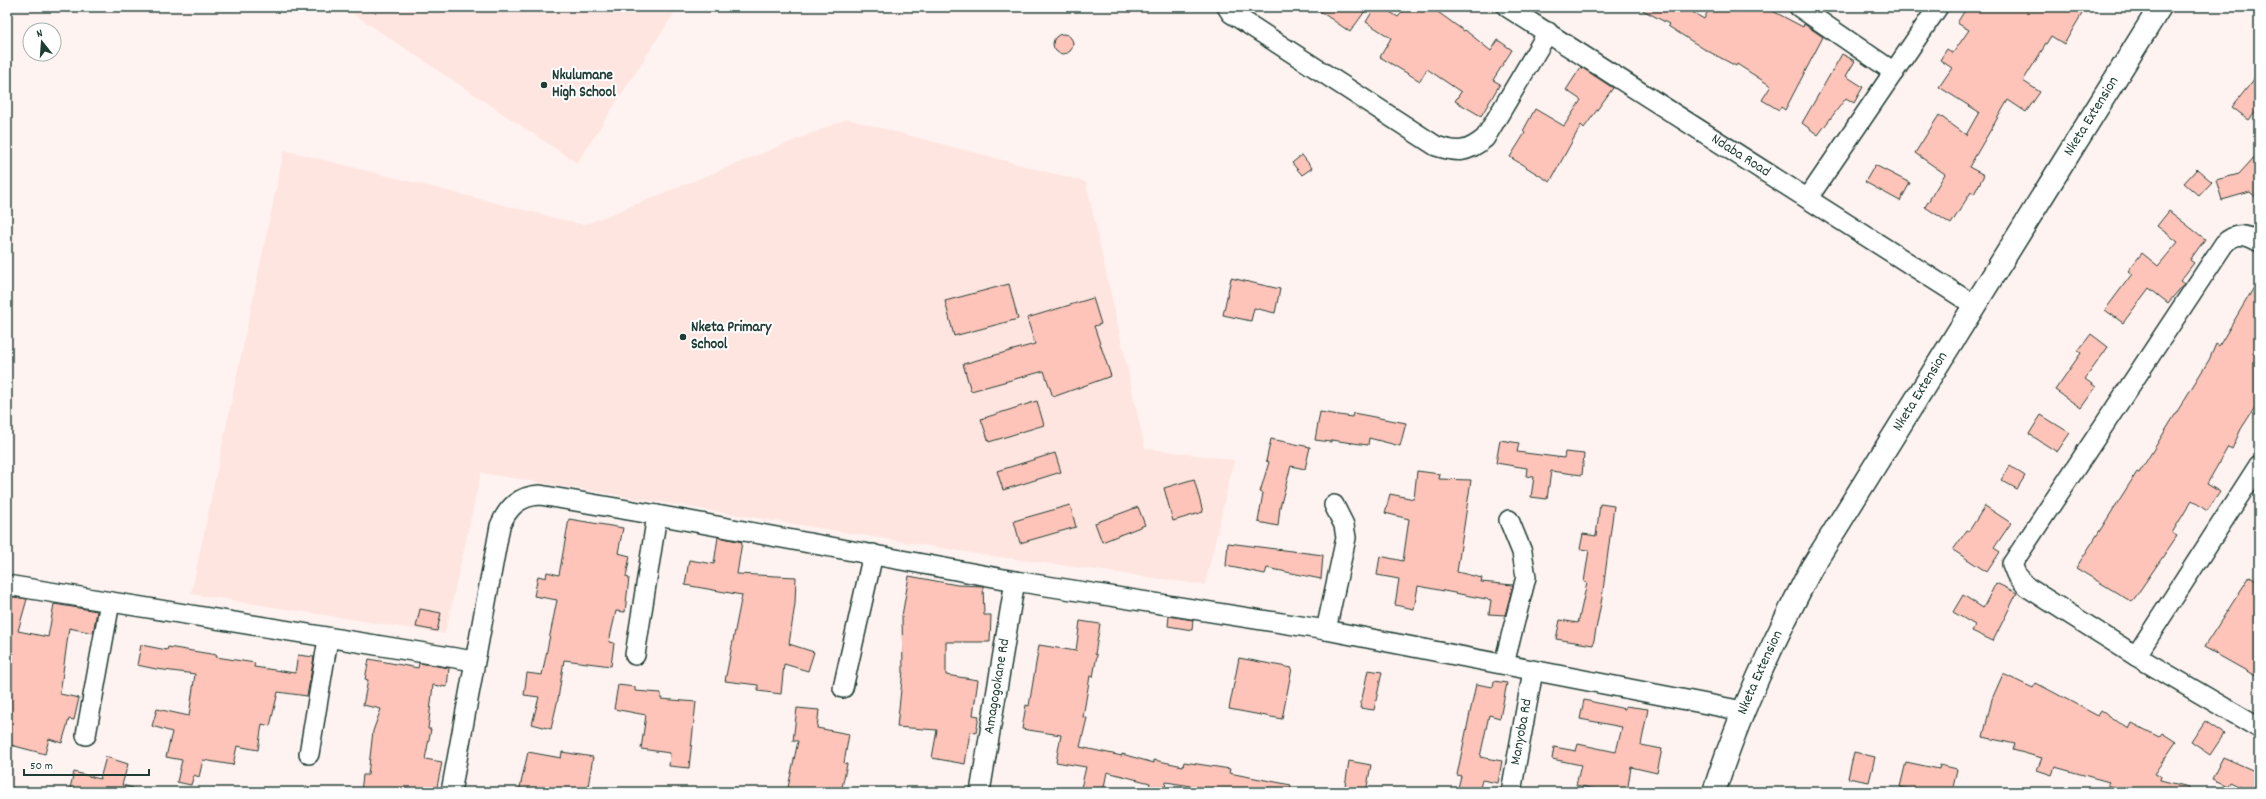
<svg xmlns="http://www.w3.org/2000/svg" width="2266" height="799" font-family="Dekko,sans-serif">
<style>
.built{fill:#ffe5e0}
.building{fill:#ffc4b9;stroke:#1f3d34}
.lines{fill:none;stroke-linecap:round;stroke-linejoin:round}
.street-casing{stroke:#1f3d34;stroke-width:22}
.secondary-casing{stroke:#1f3d34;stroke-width:25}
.street{stroke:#fff;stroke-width:19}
.secondary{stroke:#fff;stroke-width:22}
.poi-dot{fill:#1f3d34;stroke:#fff;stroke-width:1.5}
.labels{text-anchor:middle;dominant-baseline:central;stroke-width:4;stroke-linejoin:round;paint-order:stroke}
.poi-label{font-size:15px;font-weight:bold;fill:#1f3d34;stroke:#fff;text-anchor:start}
.street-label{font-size:15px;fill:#1f3d34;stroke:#fff}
</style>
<rect width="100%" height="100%" fill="#fff3f1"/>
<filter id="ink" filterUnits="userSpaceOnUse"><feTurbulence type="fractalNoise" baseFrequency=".025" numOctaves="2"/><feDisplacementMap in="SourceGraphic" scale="8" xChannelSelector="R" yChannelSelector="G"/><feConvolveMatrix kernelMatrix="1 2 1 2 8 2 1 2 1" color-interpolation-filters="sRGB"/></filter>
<g filter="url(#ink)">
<path class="built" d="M343,7h335l-101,156z
M847,119l239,63 59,266 89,12 -29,125 -228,-31 -496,-81 -36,161 -254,-40 93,-444 300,75z"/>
<path class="building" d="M1314,7h54l-18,25z
M1375,7h7l16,10 9,-10h24l33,24 1,-1 26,21 7,-11 14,10 -19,30 7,4 -19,32 -26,-15 6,-9 -34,-23 -7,12 -40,-24 11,-19 -25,-16z
M1637,7h47l20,12 6,-12h55l38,20 1,-3 19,13 -38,73 -4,-3 -2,3 -17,-10 9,-14 -34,-22 -1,2 -32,-17 -36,-23 1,-2z
M1967,7h119l-22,37 -13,-8 -28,45 17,11 -14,20 -18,-12 -39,67 15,8 -10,19 -3,-2 -20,32 -26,-17 20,-33 -30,-21 24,-38 27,20 13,-23 -40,-25 13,-19 -12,-8 7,-11 6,4 16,-23 -12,-7z
M1053 44a10 10 0 1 1 20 0a10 10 0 1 1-20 0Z
M1842,54l13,7 -9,15 17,11 -9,16 -8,-5 -28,37 -16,-12z
M1581,67l32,21 -29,40 -3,-3 -31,57 -40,-25 15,-24 -2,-2 12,-22 29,17 17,-26 -15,-10z
M2259,73v35l-10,12 -17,-13z
M2259,152v48l-9,-8 -28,8 -6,-20 23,-6z
M1302,155l10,13 -10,7 -10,-12z
M1875,165l35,18 -10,18 -35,-19z
M2197,169l15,13 -13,14 -15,-13z
M2169,211l36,28 -15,21 4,3 -14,18 4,3 -16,19 -19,-15 -26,35 -18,-13 27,-36 -4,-3 14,-18 16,13 20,-24 -21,-16z
M1231,278l49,11 -5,24 -21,-5 -3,13 -28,-6z
M2259,279v122l-18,28 -9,20 -4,-2 -21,37 13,8 -13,19 -15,-11 -20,33 5,3 -45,66 -56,-34 61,-96 2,1 70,-113 7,-16 3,2z
M1009,284l9,35 -64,17 -9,-35z
M1093,298l8,26 -7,2 17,50 -58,21 -9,-26 -73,20 -8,-27 72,-20 -8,-26z
M2091,334l17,13 -23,32 11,8 -15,21 -26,-18 26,-37 -3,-2z
M1037,401l7,24 -55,17 -8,-23z
M1320,412l32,5 1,-4 53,10 -6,23 -31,-8 -1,7 -37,-5v2l-16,-2z
M2041,415l29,18 -13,19 -28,-18z
M1271,439l39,8 -5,22 -14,-3 -11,41 -2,19 -20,-4 5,-29 -3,-1 9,-30 -3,-1z
M1500,440l19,3 -2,9 47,6 1,-6 19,2 -2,21 -31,-4 -4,28 -16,-2 3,-20 -8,-1 1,-8 -31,-5z
M1055,453l6,19 -58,18 -6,-19z
M2010,466l15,10 -8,13 -16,-9z
M1417,471l23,3 -1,5 32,1 -14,92 25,6 -1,4 32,3 -8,30 -16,-1 2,-14 -73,-14 -4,23 -19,-4 4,-26 -22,-4 3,-19 23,5 6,-42 -24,-6 5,-19 24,5z
M1194,479l9,33 -30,9 -9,-33z
M1600,504l14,2 -12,92 -9,47 -37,-6 4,-19 18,3 9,-40 -3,-1 5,-32 -9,-1 3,-15 13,2z
M1070,505l6,22 -56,16 -6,-22z
M1985,506l26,17 -17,25 6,4 -13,20 -34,-22 14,-20 2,1z
M1138,507l7,18 -43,17 -7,-19z
M569,519l54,9 -5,25 12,3 -4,21 3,1 -4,34 -9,-1 -7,31 5,1 -3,23 -47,-6 -6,39 -7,30 -19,-5 7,-27 -15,-2 3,-22 15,2 15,-75 -23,-4 4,-20 8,2 1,-6 12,3z
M718,537l24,5 -5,32 59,3 -1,27 -6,40 25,8 -6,19 -24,-7 -3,30 -23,-3v-6l-33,-4 17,-86 -57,-10 4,-25 25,4z
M1228,543l95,12 -2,24 -54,-11 -2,6 -39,-8z
M909,576l48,9 26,1 1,29h7l-1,27h-44v33l32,5 -5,35 6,1 -3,17 -6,-1 -5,32 -33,-6 5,-28 -40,-3 6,-56 -1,-55z
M2250,576l9,6v96l-55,-31z
M1996,583l21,10 -24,48 -21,-10 3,-6 -22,-13 10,-17 20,13z
M8,596l19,3 -9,32 30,6 6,-33 43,7 -4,22 -24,-5 -9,66 19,4 -5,22 -5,-1 -7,24 -13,-4 -4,15 -38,-10z
M420,609l21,4 -4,18 -21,-4z
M1169,616l24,4 -1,10 -24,-4z
M1080,621l20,3 -5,30 2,1 -4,22 -3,-1 -7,41 4,1 -7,29 42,9v-2l32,9v-3l29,6 1,-4 46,7 -1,4 62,12 -1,7h-80v-3l-44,-7 -2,10h-16l2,-9 -43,-11 -4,20h-23l6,-25 -30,-5 5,-27 -39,-6 4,-24 3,1 10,-61 37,6z
M141,645l26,5 1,-3 49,8 -1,2 39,6 -1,4 41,6 3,-18 16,2 -7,39 -29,-4 -8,34 -8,-2 -4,26 -21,-4 -4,19 -30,-5 -4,17 -5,-2 -3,10 -14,-3 5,-22 -16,-3 6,-25 -20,-6 5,-17 32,7 6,-42 -39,-5 -19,-4z
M1239,658l53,10 -10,51 -53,-10z
M369,659l49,9 1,-5 30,5 -2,19 -14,-2 -5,44h3l-6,30 17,3 -6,30h-75l2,-17h5l5,-44 8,-22 -18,-4 5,-25 -3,-1z
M1368,670l14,2 -8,38 -14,-2z
M2003,674l30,14 3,-5 62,33 3,-5 28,18 3,-6 27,14 3,-4 14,9 -22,32 7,2 -1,4 29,7v5h-59l-23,-7 2,-3 -54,-15 -3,8 -15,-5 5,-12 -29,-8 2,-6 -32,-7 9,-38z
M1494,681l13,2 -7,35 -11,-3 -9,42 22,4 -4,22 -16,-3 -3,12h-22l4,-16 -4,-1 19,-91 17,3z
M618,685l17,2v4l26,2v6l35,3 -7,66 -20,-2 1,-13 -29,-4 5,-34 -32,-6z
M1584,700l41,9v-3l23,3 -7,36 21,4 -5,24 -26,-6 -4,25h-19l-32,-7 5,-20 -29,-6 2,-12 22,4 2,-7 38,8 6,-25 -42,-8z
M797,708l22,2 -2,18 32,6 -5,29 3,1 -6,28h-54l11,-51h-5z
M2205,721l19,13 -14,21 -19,-13z
M528,752l33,6 1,-6 31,5 -6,35h-68z
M1854,752l21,5 -6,25 -21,-4z
M106,757l22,7 -6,21 11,3v4h-64l5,-20 26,7z
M2223,757l36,16v19h-8l-21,-10 -2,4 -16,-7z
M1349,761l22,4 -5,27h-22z
M1906,762l33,7 1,-4 17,4 -5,23h-30l-22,-5z"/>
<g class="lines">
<g class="street-casing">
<g id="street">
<path d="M1227,7l4,6 205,133c22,7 31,7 49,-8l63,-106"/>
<path id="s1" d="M1507,7l467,298"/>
<path d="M1799,7l95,65"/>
<path d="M1808,198l130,-191"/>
<path d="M2259,242c-13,-8 -24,-10 -35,2l-212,320 4,10 11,13 109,69 123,72"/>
<path d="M7,585l467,76"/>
<path d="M1326,630l20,-92 -2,-13 -10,-20"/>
<path d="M635,655l22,-140"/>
<path d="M2136,656l123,-191"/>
<path d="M1504,664l22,-87 -4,-25 -13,-32"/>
<path d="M843,688l30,-134"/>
<path d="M86,735l24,-133"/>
<path d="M309,754l19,-115"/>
<path d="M451,792l49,-266c8,-19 19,-30 40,-31l117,20 358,66 311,49 417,81"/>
<path id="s2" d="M980,792l35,-211"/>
<path id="s3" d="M1511,792l22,-121"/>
</g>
</g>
<g class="secondary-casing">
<g id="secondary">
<path id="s4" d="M1714,792c25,-79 60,-152 98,-225l348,-560"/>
</g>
</g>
<use href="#street" class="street"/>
<use href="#secondary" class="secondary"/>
</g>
</g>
<g class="poi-dot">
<circle cx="544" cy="85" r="4"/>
<circle cx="683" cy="337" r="4"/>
</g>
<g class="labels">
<g class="poi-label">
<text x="552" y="76">Nkulumane<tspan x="552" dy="17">High School</tspan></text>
<text x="691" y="328">Nketa Primary<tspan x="691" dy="17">School</tspan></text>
</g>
<g class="street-label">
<text stroke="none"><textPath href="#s4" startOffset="776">Nketa Extension</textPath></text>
<text stroke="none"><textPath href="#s1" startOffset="277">Ndaba Road</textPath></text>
<text stroke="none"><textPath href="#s4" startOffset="452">Nketa Extension</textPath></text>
<text stroke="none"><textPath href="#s4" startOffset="128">Nketa Extension</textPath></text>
<text stroke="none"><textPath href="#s2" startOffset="107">Amagogokane Rd</textPath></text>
<text stroke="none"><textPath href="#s3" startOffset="61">Manyoba Rd</textPath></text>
</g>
</g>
<rect width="2266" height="799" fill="none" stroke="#fff" stroke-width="24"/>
<rect x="12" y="12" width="2242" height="775" fill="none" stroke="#1f3d34" stroke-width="1.5" filter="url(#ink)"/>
<g transform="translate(42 42) rotate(343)"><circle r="19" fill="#ffffff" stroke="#a5b1ae"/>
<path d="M0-3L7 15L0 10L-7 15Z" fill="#1f3d34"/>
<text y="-6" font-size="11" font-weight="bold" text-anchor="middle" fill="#1f3d34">N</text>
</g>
<path d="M24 769v6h125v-6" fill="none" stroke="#1f3d34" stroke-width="2"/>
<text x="30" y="769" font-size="12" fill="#1f3d34" stroke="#ffffff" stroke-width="3" paint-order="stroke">50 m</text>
</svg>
